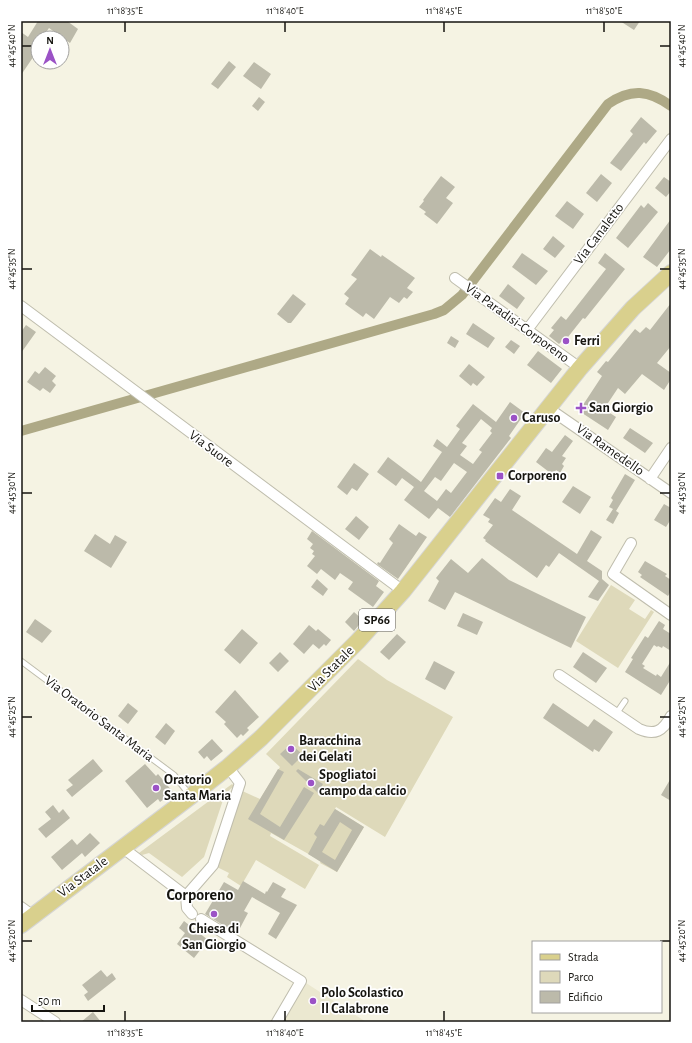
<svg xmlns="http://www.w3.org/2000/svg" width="692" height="1043" font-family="'Alegreya Sans',sans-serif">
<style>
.built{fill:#ebe8d0}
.green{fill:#ded9ba}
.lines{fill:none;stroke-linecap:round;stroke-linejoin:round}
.canal{stroke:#aea986;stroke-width:10}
.building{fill:#bcbaaa;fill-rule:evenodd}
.lane-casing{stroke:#bfbdad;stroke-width:7}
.street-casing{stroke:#bfbdad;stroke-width:12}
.primary-casing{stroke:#d5d5d4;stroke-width:18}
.lane{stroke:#fff;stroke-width:5}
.street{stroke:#fff;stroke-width:10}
.primary{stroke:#d9d08d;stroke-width:16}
.ticks{fill:none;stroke:#161510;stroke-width:1.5}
.poi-dot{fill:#9b52c6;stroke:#fff;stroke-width:1.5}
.labels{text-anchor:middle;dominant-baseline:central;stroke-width:3.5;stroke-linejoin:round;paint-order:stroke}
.shield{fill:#fff;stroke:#5c5b58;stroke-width:1}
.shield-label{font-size:13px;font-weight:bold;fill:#161510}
.street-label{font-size:14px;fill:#161510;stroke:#fff}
.poi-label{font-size:14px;font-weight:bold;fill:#161510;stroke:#fff;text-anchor:start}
.quarter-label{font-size:16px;font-weight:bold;fill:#161510;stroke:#fff}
.neatline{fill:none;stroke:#161510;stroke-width:1.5}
.ticks-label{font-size:10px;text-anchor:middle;fill:#161510}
</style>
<rect width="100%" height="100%" fill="#f5f3e3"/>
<path class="built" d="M303,981l63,41h-85z"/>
<path class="green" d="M611,585l24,15 -6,9 16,10 6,-9 3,2 -36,56 -42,-27z
M358,659l29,21 66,37 -68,120 -49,-30 -1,2 29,18 -27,45 -17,-9 1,-2 -50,-28 -1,3 49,29 -14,24 -49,-29 -15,26 -14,-9 2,-4 -16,-8 25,-76 22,10 20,-32 -14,-13z
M232,784l2,2 -9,8 -21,63 -22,20 -33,-24 -7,2 -3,-2z"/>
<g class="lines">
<path class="canal" d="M21,431l413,-117 10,-4 18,-15 146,-191c23,-16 41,-14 63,2"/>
</g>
<path class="building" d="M38,21h29l11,8 -8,14 -21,-15 -7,10h-4v12l-17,25v-43l7,5z
M620,21h20l-6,9z
M229,61l7,6 -18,22 -7,-5z
M254,62l17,12 -10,15 -18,-13z
M259,97l6,5 -7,9 -6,-5z
M641,117l16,14 -11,13 -2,-2 -23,29 -11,-8 23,-29 -3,-3z
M601,174l11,9 -15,19 -11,-9z
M441,176l14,11 -9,11 7,5 -16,21 -13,-10 2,-2 -7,-5 5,-6 -1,-1z
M664,177l7,5v9l-5,6 -11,-9z
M567,201l17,13 -11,15 -18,-13z
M648,203l10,9 -30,36 -12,-10 25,-33 3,3z
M671,219v30l-14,18 -14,-10z
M553,236l12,10 -10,12 -12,-9z
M370,249l11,8 1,-2 33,23 -8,10 6,4 -6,7 -3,-2 -5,6 -9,-6 -16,22 -8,-6 -3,4 -18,-13 4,-6 -5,-4 13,-15 -6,-4z
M522,253l26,18 -12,14 -24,-18z
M605,253l20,16 -40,50 -2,-1 -15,19 2,2 -4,6 -4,-4 -3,3 -10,-8 5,-6 -3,-2 10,-12 5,4 40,-51 -8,-6z
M508,284l17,14 -8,11 -18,-13z
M293,294l13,10 -15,19h-3l-11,-9z
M671,303v43l-14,17 14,10v6l-7,11 -22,-16 -17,20 -7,-6 -14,21 12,8 -8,13 -29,-19 23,-35 -5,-4 9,-11 2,1 27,-33 5,4 6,-6 4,3z
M473,323l22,15 -7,10 -22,-14z
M26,325l10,7 -15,21v-21z
M451,336l8,5 -4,7 -8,-5z
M511,340l9,6 -6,8 -9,-7z
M538,351l24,18 -11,14 -24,-18z
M469,364l16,13 -8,9 -4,-3 -2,3 -12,-10z
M45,367l11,9 -4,5 4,4 -6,8 -7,-5 -3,3 -13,-9 8,-11 4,3z
M510,402l15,11 -16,23 2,2 -61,79 -12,-9 -9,11 -25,-19 10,-13 -12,-9 -6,8 -19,-14 11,-15 33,25 21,-30 -9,-6 4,-7 10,8 13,-18 -4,-3 17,-22 23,18zM481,419l11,9 -2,3 2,2 -13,17 3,2 -9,12 -13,-9 7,-9 -5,-3zM454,463l13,9 -16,21 -5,-4 -9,12 -13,-10 11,-14 6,4z
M630,428l23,15 -8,10 -22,-15z
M565,435l8,6 -11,15 4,2 -4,6 2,2 -4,7 -4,-3 -3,5 -17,-13 10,-14 6,4z
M354,463l15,11 -12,17 -5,-3 -5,7 -10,-8z
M625,474l10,6 -19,31 3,2 -6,11 -7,-4 7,-11 -4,-2 4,-7 -2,-2z
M573,486l18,11 -11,17 -18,-12z
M510,489l11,7 -9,14 65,44 14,-24 11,7 -15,24 15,10v8l7,6 -11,16 -10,-4 11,-16 -40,-28 -10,14 -3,-2 -9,13 -52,-37 1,-1 -3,-2 10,-13 -5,-3 2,-3 -7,-4 12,-17 6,4z
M664,504l7,4v11l-5,8 -12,-7z
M356,516l13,11 -10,13 -14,-11z
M399,524l17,12 3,-4 8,5 -29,42 -21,-15 1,-2 2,1 13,-20 -4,-4z
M312,531l67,50 -3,5 8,6 -11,15 -25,-18 5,-7 -13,-9 -5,7 -14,-11 -4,5 -10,-8 8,-10 -3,-2 2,-3 -4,-3 3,-4 -6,-5z
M95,534l15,10 5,-9 12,7 -16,26 -27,-17z
M482,558l27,22 77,37 -15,31 -116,-56 -10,18 -17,-9 11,-20 -3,-3 15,-19 17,14z
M645,561l22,13 -2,2 6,4v11l-3,5 -28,-19 2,-2 -4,-3z
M317,579l11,10 -5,7 -12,-9z
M354,612l9,8 -9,11 -9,-9z
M463,613l20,9 -6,13 -20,-9z
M35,619l17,12 -10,12 -16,-11z
M659,621l6,4 -2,4 8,5v17l-8,-5 -1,2 -4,-2 -1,1 -3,-2 -12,19 3,2 -2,2 13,8 1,-2 4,3 10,-16v18l-10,16 -36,-23 8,-13 -2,-1 14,-22 3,2z
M309,625l7,6 2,-2 13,11 -5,6 -2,-2 -5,5 -6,-5 -9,10 -11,-10z
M242,629l16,14 -18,21 -16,-14z
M397,634l9,8 -17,18 -9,-8z
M280,652l9,9 -11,11 -9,-9z
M583,652l24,16 -11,15 -23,-16z
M434,661l21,11 -10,18 -20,-11z
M235,690l24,27 -12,11 2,2 -6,6 -2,-2 -4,4 -13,-14 2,-2 -11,-10z
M128,703l10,8 -10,13 -10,-8z
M553,703l35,24 6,-8 19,13 -14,20 -5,-3 -1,3 -50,-34z
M166,723l9,8 -10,14 -10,-8z
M212,739l11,12 -12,10 -4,-5 -3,3 -6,-7z
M291,744l12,11 -11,11 -12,-12z
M93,759l10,12 -31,26 -6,-7 7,-5 -5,-5z
M145,764l11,12 2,-2 15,18 -13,10 -2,-3 -11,9 -22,-27z
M278,769l6,3 -24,42 20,13 24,-40 10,6 -30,47 -36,-21z
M298,769l25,15 -5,9 -22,-22z
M671,778v23l-10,-6z
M53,805l6,8 4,-4 7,9 -24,20 -8,-9 13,-10 -6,-7z
M335,809l29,18 -27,45 -29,-18 9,-17 -3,-3 6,-10 4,2zM340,822l12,8 -17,30 -13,-8z
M90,833l10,10 -15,14 -3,-4 -20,17 -11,-13 21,-18 5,6z
M243,881l22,13 1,-3 1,1 6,-10 13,7 -5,8 16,8 -21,34 -8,-5 12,-21 -28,-16 -8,14 4,2 -9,17 -3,-2 -2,4 -29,-18 19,-32 14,8z
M184,921l24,19 -14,18 -17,-14 8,-11 -6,-5z
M101,970l6,7 5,-4 4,6 -28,22 -4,-6 4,-3 -6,-7z
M93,1012l8,10h-20z"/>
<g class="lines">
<g class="lane-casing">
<path id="lane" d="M21,661l153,114 15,19
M616,714l9,-13"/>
</g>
<g class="street-casing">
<path id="street" d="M455,278l125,90
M21,306l382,285
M527,330l144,-191
M548,408l123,85
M650,479l21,-31
M631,543l-18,31 58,41
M559,675l80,54c16,7 24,2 32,-13
M123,848l63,48
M21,907l11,8
M192,914l-5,-6 -1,-12 27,-31 27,-82 -12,-16
M201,919l100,62 -24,41
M21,1000l34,22"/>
</g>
<g class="primary-casing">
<path id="primary" d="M21,925l170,-129 37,-29 33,-29 97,-97 45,-50 177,-223 53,-60 38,-35"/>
</g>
<use href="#lane" class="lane"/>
<use href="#street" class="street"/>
<use href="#primary" class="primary"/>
</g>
<path class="ticks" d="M125,22v10M285,22v10M444,22v10M604,22v10M22,46h10M660,46h10M22,269h10M660,269h10M22,493h10M660,493h10M22,717h10M660,717h10M22,941h10M660,941h10M125,1011v10M285,1011v10M444,1011v10"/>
<g class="poi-dot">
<circle cx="566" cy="341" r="4"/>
<path d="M579 402h4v4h4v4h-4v4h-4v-4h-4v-4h4z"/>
<circle cx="514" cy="418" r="4"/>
<rect x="496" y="472" width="8" height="8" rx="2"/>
<circle cx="291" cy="749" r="4"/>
<circle cx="311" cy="783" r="4"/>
<circle cx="156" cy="788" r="4"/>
<circle cx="214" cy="914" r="4"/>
<circle cx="313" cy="1001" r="4"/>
</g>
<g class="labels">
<rect class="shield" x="359" y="609" width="36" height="22" rx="3"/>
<g class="shield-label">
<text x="377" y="620">SP66</text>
</g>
<g class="street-label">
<text transform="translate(599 234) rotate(-53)">Via Canaletto</text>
<text transform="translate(517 323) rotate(36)">Via Paradisi-Corporeno</text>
<text transform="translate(211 449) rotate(37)">Via Suore</text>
<text transform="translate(610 450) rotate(35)">Via Ramedello</text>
<text transform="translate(331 669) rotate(-45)">Via Statale</text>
<text transform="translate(99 719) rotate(37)">Via Oratorio Santa Maria</text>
<text transform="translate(83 877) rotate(-37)">Via Statale</text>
</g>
<g class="poi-label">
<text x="574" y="341">Ferri</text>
<text x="589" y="408">San Giorgio</text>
<text x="522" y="418">Caruso</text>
<text x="508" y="476">Corporeno</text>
<text x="299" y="741">Baracchina<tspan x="299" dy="16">dei Gelati</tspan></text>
<text x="319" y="775">Spogliatoi<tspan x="319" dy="16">campo da calcio</tspan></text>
<text x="164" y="780">Oratorio<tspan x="164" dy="16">Santa Maria</tspan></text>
<text x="214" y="929" text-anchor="middle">Chiesa di<tspan x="214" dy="16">San Giorgio</tspan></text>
<text x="321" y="993">Polo Scolastico<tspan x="321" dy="16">Il Calabrone</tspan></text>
</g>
<g class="quarter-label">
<text x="200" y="895">Corporeno</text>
</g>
</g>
<rect width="692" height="1043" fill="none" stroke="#ffffff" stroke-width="44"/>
<rect x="532" y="941" width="130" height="72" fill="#ffffff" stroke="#a2a19f"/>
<rect x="540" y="954" width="20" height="6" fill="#d9d08d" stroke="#a2a19f"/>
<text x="568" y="961" font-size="12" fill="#161510">Strada</text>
<rect x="540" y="971" width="20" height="12" fill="#ded9ba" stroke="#a2a19f"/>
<text x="568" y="981" font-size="12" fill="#161510">Parco</text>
<rect x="540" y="991" width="20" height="12" fill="#bcbaaa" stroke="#a2a19f"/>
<text x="568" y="1001" font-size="12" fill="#161510">Edificio</text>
<g transform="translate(50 50)"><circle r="19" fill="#ffffff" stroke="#a2a19f"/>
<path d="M0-3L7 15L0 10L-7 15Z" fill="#9b52c6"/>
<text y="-6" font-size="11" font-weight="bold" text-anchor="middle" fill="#161510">N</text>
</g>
<path d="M32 1005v6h72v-6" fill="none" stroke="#161510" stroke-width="2"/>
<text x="38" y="1005" font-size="12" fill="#161510" stroke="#ffffff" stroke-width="3" paint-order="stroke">50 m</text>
<rect x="22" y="22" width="648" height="999" class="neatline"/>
<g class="ticks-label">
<text x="125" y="14">11°18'35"E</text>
<text x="285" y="14">11°18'40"E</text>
<text x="444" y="14">11°18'45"E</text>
<text x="604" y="14">11°18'50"E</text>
<text transform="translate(11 46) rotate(-90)" y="4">44°45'40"N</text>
<text transform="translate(681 46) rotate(-90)" y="4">44°45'40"N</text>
<text transform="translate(11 269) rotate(-90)" y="4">44°45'35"N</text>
<text transform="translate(681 269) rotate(-90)" y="4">44°45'35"N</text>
<text transform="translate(11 493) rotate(-90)" y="4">44°45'30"N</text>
<text transform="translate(681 493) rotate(-90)" y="4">44°45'30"N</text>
<text transform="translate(11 717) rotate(-90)" y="4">44°45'25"N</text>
<text transform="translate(681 717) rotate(-90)" y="4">44°45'25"N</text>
<text transform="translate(11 941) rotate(-90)" y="4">44°45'20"N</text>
<text transform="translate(681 941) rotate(-90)" y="4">44°45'20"N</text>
<text x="125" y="1036">11°18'35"E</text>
<text x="285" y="1036">11°18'40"E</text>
<text x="444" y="1036">11°18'45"E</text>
</g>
</svg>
